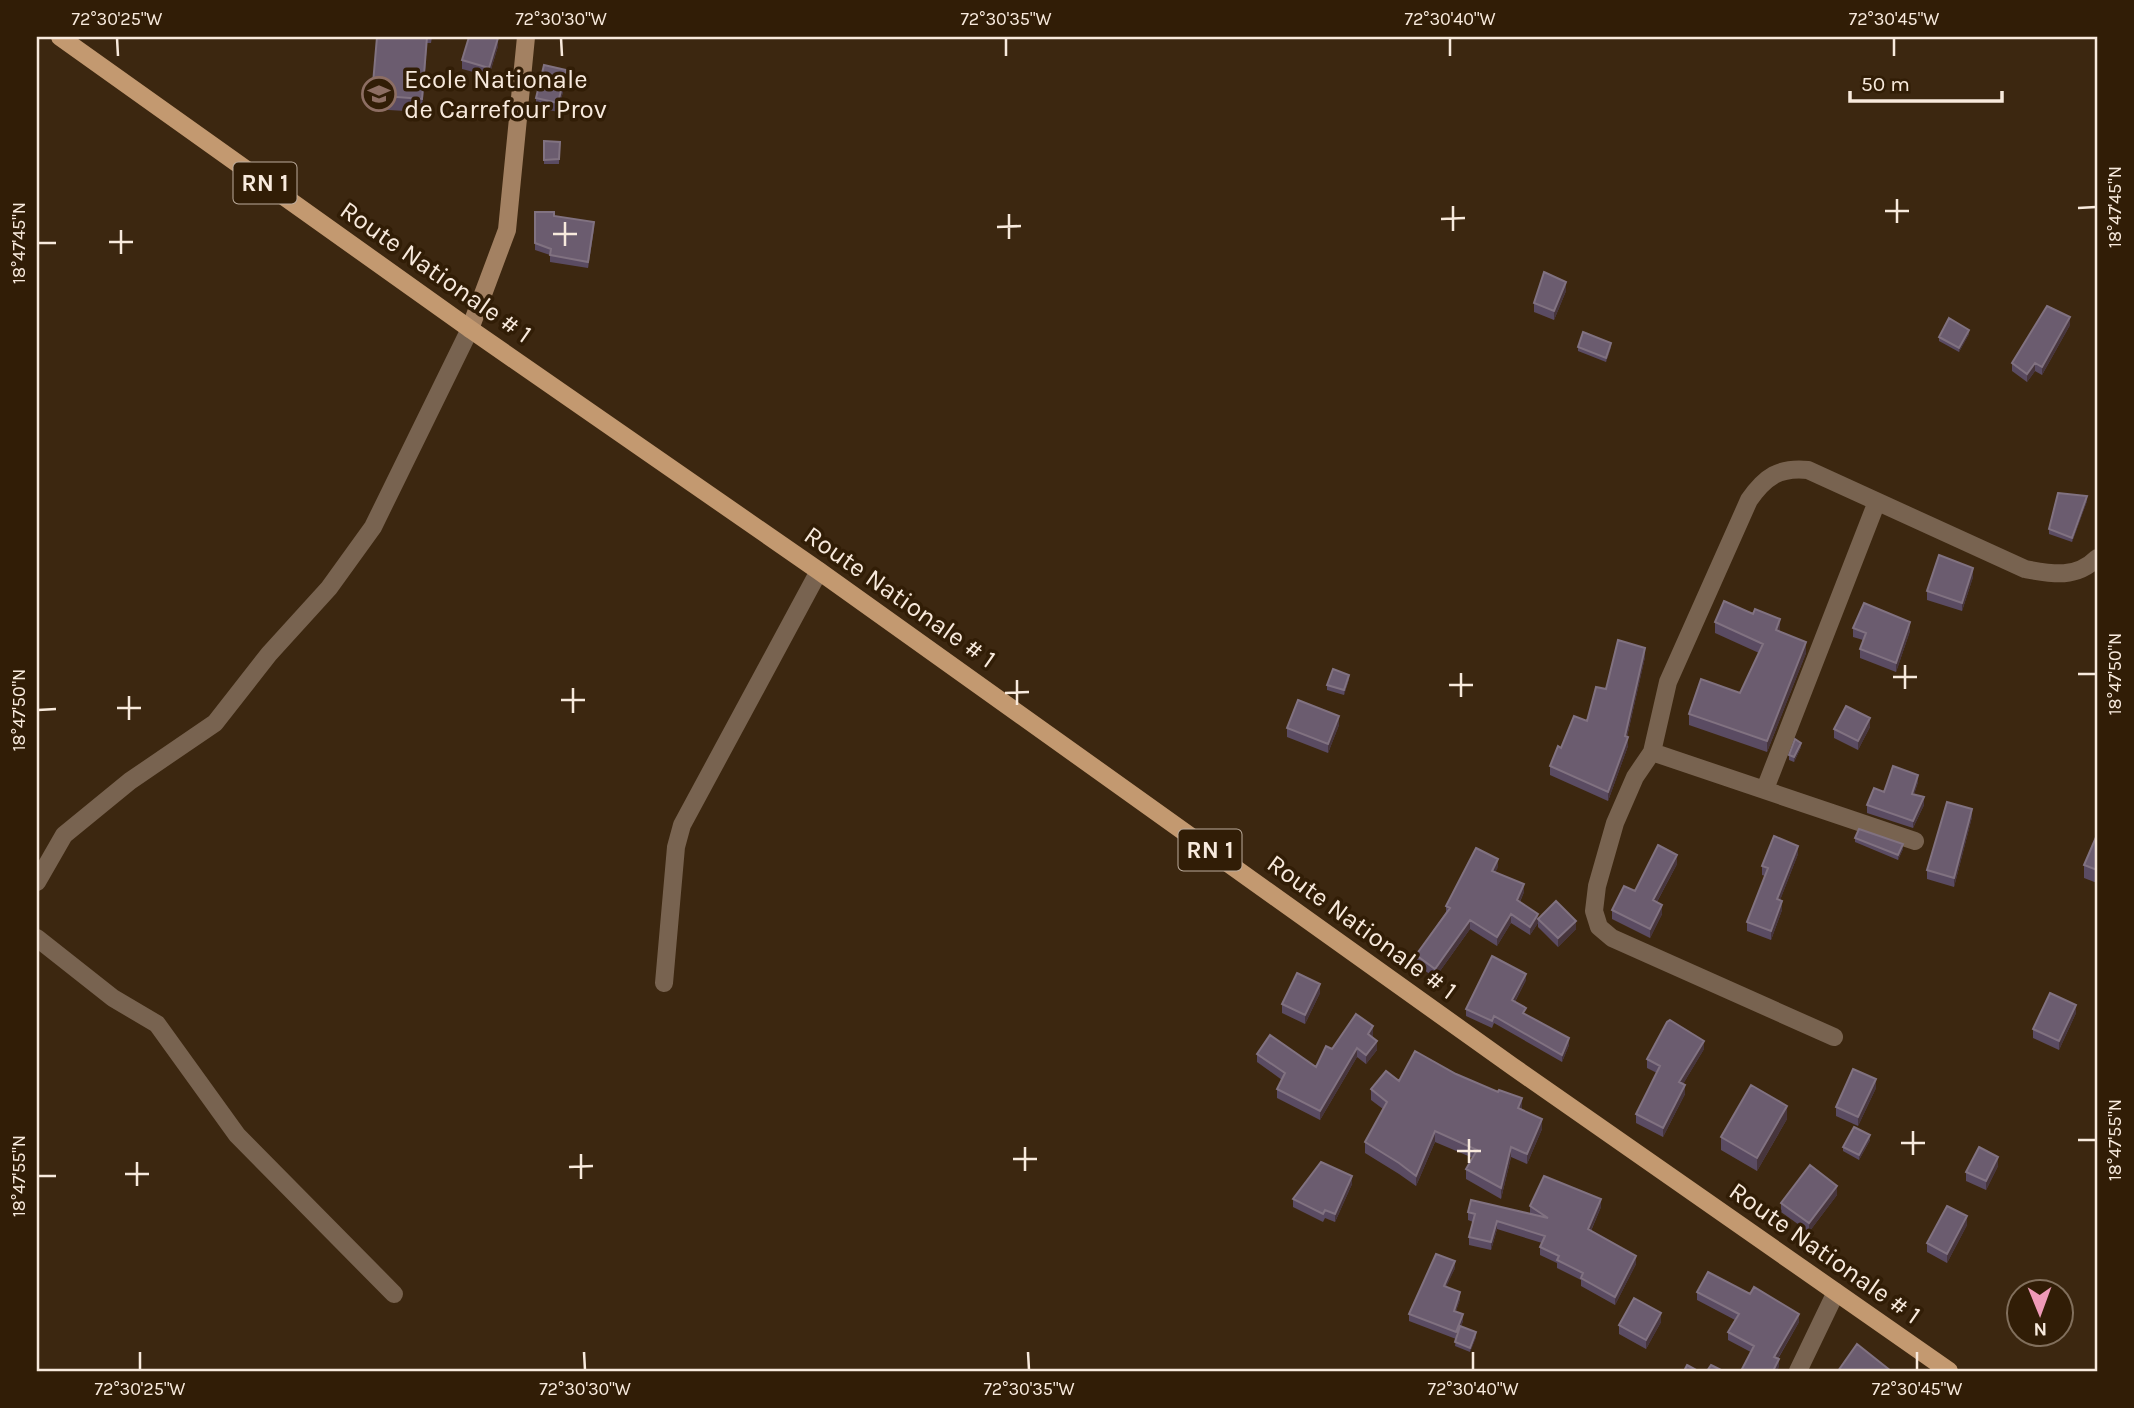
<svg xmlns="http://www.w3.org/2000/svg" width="2134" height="1408" font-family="Karla,sans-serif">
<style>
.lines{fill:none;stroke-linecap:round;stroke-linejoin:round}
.street{stroke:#786350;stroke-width:18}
.secondary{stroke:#a38162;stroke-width:18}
.primary{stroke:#c39970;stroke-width:18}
.wall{fill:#5a4b62}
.shaded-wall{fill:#47353c}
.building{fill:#6b5c6f;stroke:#817281;stroke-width:2}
.ticks{fill:none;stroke:#f8eadd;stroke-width:2.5}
.labels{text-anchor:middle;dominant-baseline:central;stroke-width:7;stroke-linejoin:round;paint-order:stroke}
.shield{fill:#311d06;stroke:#bcac9c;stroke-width:2}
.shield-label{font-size:24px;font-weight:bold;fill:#f8eadd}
.poi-label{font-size:26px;fill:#f8eadd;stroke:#311d06;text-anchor:start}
.street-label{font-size:26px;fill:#f8eadd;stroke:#311d06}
.neatline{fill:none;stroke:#f8eadd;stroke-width:2.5}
.ticks-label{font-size:18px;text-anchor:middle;fill:#f8eadd}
</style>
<rect width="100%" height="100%" fill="#3c2710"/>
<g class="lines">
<path class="street" d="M1652,752l263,89
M1765,789l111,-285
M37,882l27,-47 66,-54 85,-58 54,-69 60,-66 44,-61 97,-198
M37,938l76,60 44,26 80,111 157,159
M664,983l12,-136 6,-22 137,-254
M1834,1037l-222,-99 -13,-11 -5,-16 3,-25 18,-63 20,-46 17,-25 16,-70 81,-182c16,-23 30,-33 59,-30l217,99c27,5 51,10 72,-11
M1798,1371l38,-79"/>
<path class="secondary" d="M470,329l37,-99 19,-193"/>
<path class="primary" d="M60,37l410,292 349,242 693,495 437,305"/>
</g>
<path class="wall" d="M377,37h55l-1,6h-4l-5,69 -50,-3v-14z
M498,46l-9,30 -27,-7v-9z
M566,79l-8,33 -22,-5v-9z
M544,141l16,1 -1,22h-15z
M535,212l19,4 40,12 -6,40 -38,-6v-7l-15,-5z
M1566,291l-12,29 -20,-8v-9z
M2070,325l-28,50 -7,-4 -8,11 -15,-11v-8z
M1969,334l-10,18 -20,-11v-4z
M1578,347h33l-5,15 -28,-11z
M2087,501l-15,41 -23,-8v-5z
M1973,577l-11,34 -35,-11v-9z
M1715,622l65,8v2l26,21 -39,99 -78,-27v-11l51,-21 19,-40 -44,-20z
M1853,628l57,3 -14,41 -36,-14v-9l3,-9 -10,-3z
M1645,657l-18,80 1,9 -20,55 -58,-26v-9l11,-18 26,-27 19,-32z
M1349,679l-5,16 -17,-5v-5z
M1339,725l-11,28 -41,-16v-9z
M1870,727l-12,23 -24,-12v-9z
M1801,747l-7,15 -5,-2v-5z
M1918,782l-4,12 10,11 -11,23 -46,-15v-8l17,-13z
M1972,817l-18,70 -27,-8v-9z
M2097,835v48l-13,-5v-13z
M1855,838l48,11 -5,11 -43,-18z
M1798,854l-18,46 2,10 -11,30 -24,-9v-9l18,-46 -3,-1v-9z
M1677,864l-20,38 5,12 -12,24 -38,-19v-9l23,-19z
M1498,867l-3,5 29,20 -4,10 18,16 38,11 -18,18 -20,-20v-4l-8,12 -19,-12 -14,23 -27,-17 -35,49 -19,-14v-9l30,-43v-6z
M1526,980l-11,22 11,13 43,30 -7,17 -68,-39 -2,5 -26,-12v-7z
M1320,993l-15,31 -23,-11v-9z
M2076,1013l-17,37 -26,-12v-9z
M1373,1035l-1,2 5,13 -11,14 -9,-7 -37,63 -43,-22v-9l5,-9 -25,-18v-8l59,13 16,-18z
M1704,1049l-21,35 2,10 -22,43 -27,-14v-9l21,-41 -10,-5v-9z
M1456,1074l66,34 -1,2 21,19 -15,35 -16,-7 -10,42 -35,-20v-10l7,-11 -38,-16 -19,44 -17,-12 -34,-21v-11l18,-33 -12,-9v-11l28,-8z
M1876,1088l-18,38 -22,-10v-9z
M1787,1119l-30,52 -36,-21v-13z
M1870,1140l-11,20 -16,-9v-4z
M1998,1166l-12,24 -20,-9v-9z
M1352,1184l-17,38 -10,-4 -2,4 -30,-15v-8z
M1837,1195l-28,37 -28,-20v-9z
M1530,1206l71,1 -10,24 45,33 -21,41 -34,-19v-6l-24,-12v-5l-17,-8v-8l2,-4 -45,-14 -6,21 -22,-5v-8l4,-15 -5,-2v-8l62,2z
M1967,1225l-20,38 -20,-11v-9z
M1455,1268l-9,18 14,13 -4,12 7,10 -2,5 15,11 -6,15 -15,-6 1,-7 -47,-18v-7z
M1697,1292l102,30 -21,37 1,8 -51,-27v-8l7,-12 -38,-20z
M1661,1322l-15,27 -27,-15v-9z"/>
<path class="shaded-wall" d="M427,37v6l-5,69v-13z
M498,38v8l-9,30v-8z
M566,70v9l-8,33v-9z
M594,222v6l-6,40v-6z
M1566,282v9l-12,29v-9z
M2070,317v8l-28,50v-8z
M1969,330v4l-10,18v-4z
M1611,343v4l-5,15v-4z
M2035,363v8l-8,11v-8z
M2087,496v5l-15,41v-4z
M1973,568v9l-11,34v-8z
M1780,619v11l-4,11v-11z
M1910,622v9l-14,41v-9z
M1806,642v11l-39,99v-11z
M1645,648v9l-20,88v-9z
M1349,675v4l-5,16v-5z
M1339,716v9l-11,28v-9z
M1870,718v9l-12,23v-9z
M1628,737v9l-20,55v-9z
M1801,743v4l-7,15v-5z
M1918,775v7l-6,19v-7z
M1924,797v8l-11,23v-7z
M1972,809v8l-18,70v-9z
M1903,844v5l-5,11v-5z
M1798,846v8l-21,54v-9z
M1677,855v9l-24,45v-9z
M1498,859v8l-6,12v-8z
M1524,884v8l-7,16v-8z
M1782,901v9l-11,30v-9z
M1662,905v9l-12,24v-9z
M1511,914v9l-14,23v-9z
M1538,914v9l-8,12v-8z
M1470,920v9l-35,49v-9z
M1576,921v8l-18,18v-9z
M1526,974v6l-14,27v-7z
M1320,984v9l-15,31v-9z
M2076,1005v8l-17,37v-9z
M1373,1026v9l-5,8v-9z
M1569,1038v7l-7,17v-7z
M1377,1041v9l-11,14v-9z
M1704,1041v8l-25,42v-9z
M1357,1048v9l-37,63v-9z
M1876,1079v9l-18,38v-9z
M1685,1085v9l-22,43v-9z
M1522,1098v10l-4,11v-11z
M1787,1106v13l-30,52v-13z
M1542,1119v10l-15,35v-10z
M1435,1131v11l-19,44v-10z
M1870,1135v5l-11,20v-5z
M1511,1147v10l-10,42v-11z
M1998,1157v9l-12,24v-9z
M1352,1176v8l-17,38v-8z
M1837,1186v9l-28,37v-9z
M1601,1199v8l-13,30v-8z
M1967,1216v9l-20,38v-9z
M1497,1221v8l-6,21v-8z
M1636,1256v8l-21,41v-8z
M1455,1261v7l-11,24v-6z
M1460,1292v7l-6,18v-6z
M1661,1313v9l-15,27v-9z
M1463,1314v7l-7,18v-7z
M1799,1314v8l-25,43v-8z
M1476,1332v5l-6,15v-4z
M1779,1359v8l-2,4h-4z"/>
<path class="building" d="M377,37h50l-5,62 -50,-4z
M469,37l29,1 -9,30 -27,-8z
M544,65l22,5 -8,33 -22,-5z
M544,141l16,1 -1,17 -15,1z
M535,212h19v4l40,6 -6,40 -38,-7 1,-6 -16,-6z
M1544,272l22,10 -12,29 -20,-8z
M2047,306l23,11 -28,50 -7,-4 -8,11 -15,-11z
M1949,318l20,12 -10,18 -20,-11z
M1583,332l28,11 -5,15 -28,-11z
M2058,493l29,3 -15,42 -23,-9z
M1939,555l34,13 -11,35 -35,-12z
M1724,601l29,13 2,-5 25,10 -4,11 30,12 -39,99 -78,-27 12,-35 39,14 23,-49 -48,-22z
M1864,603l46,19 -14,41 -36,-14 6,-16 -13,-5z
M1618,640l27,8 -20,88 3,1 -20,55 -58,-26 8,-20 3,2 13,-32 13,5 9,-34 10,2z
M1333,669l16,6 -5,15 -17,-5z
M1298,700l41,16 -11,28 -41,-16z
M1846,706l24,12 -12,23 -24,-12z
M1795,739l6,4 -7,14 -5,-2z
M1893,766l25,9 -6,19 12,3 -11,24 -46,-16 7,-17 10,4z
M1947,802l25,7 -18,69 -27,-8z
M1859,829l44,15 -5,11 -43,-17z
M2097,835v35l-13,-5z
M1774,836l24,10 -21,53 5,2 -11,30 -24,-9 21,-54 -6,-2z
M1658,845l19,10 -24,45 9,5 -12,24 -38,-19 12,-24 11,5z
M1476,848l22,11 -6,12 32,13 -7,16 21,14 -8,13 -19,-13 -14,23 -27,-17 -35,49 -19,-14 34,-47 -4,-2z
M1556,901l20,20 -18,17 -20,-19z
M1492,956l34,18 -14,26 14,8 -3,5 46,25 -7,17 -68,-39 -2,5 -26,-12z
M1297,973l23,11 -15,31 -23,-11z
M2050,993l26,12 -17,36 -26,-12z
M1356,1014l17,12 -5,8 9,7 -11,14 -9,-7 -37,63 -43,-22 8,-16 -28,-19 13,-19 46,32 10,-21 6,3z
M1670,1020l34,21 -25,41 6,3 -22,43 -27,-14 24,-48 -13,-7 20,-37z
M1415,1051l41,23 42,18 1,-2 23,8 -4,10 24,11 -15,35 -16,-7 -10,41 -35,-19 11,-19 -42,-19 -19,45 -17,-13 -34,-21 22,-40 -16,-13 15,-18 13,10z
M1853,1069l23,10 -18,38 -22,-10z
M1751,1085l36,21 -30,52 -36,-21z
M1854,1127l16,8 -11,20 -16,-8z
M1979,1147l19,10 -12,24 -20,-9z
M1321,1162l31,14 -17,38 -10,-4 -2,4 -30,-15z
M1810,1165l27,21 -28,37 -28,-20z
M1544,1176l57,23 -13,30 48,27 -21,41 -34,-19 2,-5 -26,-13 2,-4 -19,-9 5,-11 -48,-15 -6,21 -22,-5 6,-23 -7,-2 3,-12 77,18 -18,-12z
M1947,1206l20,10 -20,38 -20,-11z
M1436,1254l19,7 -11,25 16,6 -6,19 9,3 -7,18 -47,-18z
M1708,1272l42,22 4,-7 45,27 -25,43 5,2 -6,12h-32l13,-25 -26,-14 11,-18 -42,-22z
M1634,1298l27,15 -15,27 -27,-15z
M1460,1326l16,6 -6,16 -15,-6z
M1857,1344l34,27h-53z
M1687,1365l11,6h-14z
M1711,1365l12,6h-16z"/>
<path class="ticks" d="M117,38l1,18M561,38l1,18M1006,38v18M1450,38v18M1894,38v18M1897,199v24M1453,206v25M2078,208l18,-1M1885,211h24M1009,214v25M1441,219l24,-1M565,222v24M997,227l24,-1M121,230v24M553,234h24M109,242h24M38,243h18M1905,665v24M1461,673v24M2078,674h18M1893,677h24M1017,680v25M1449,685h24M573,688v25M1005,693l24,-1M129,696v24M561,700h24M117,708h24M38,710l18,-1M1913,1131v24M1469,1139v24M2078,1140h18M1901,1143h24M1025,1147v24M1457,1151h24M581,1154v25M1013,1159h24M137,1162v24M569,1167l24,-1M125,1174h24M38,1176h18M140,1352v18M584,1352l1,18M1028,1352l1,18M1473,1352v18M1917,1352v18"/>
<defs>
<g id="school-ring" transform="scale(1.75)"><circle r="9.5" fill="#311d06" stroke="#8d6e63" stroke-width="1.5"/><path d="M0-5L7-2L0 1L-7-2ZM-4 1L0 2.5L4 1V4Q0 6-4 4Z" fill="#8d6e63"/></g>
</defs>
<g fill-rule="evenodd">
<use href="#school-ring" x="379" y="94"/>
</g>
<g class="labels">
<g class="shield">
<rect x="233.5" y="162.5" width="63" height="41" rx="5"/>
<rect x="1178.5" y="829.5" width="63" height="41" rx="5"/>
</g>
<g class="shield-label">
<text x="265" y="183">RN 1</text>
<text x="1210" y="850">RN 1</text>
</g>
<g class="poi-label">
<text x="404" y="79">Ecole Nationale<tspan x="404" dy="30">de Carrefour Prov</tspan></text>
</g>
<g class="street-label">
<text transform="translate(436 272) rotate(35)">Route Nationale # 1</text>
<text transform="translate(900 597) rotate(35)">Route Nationale # 1</text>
<text transform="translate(1362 927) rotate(36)">Route Nationale # 1</text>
<text transform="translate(1825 1253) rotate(35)">Route Nationale # 1</text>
</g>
</g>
<rect width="2134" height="1408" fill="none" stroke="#311d06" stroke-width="77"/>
<g transform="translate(2040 1313) rotate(179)"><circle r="33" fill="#311d06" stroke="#816f5c" stroke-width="2"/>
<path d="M0-5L12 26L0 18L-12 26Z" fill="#ef9ab8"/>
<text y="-10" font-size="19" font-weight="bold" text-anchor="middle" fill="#f8eadd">N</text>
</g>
<path d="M1850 91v10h152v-10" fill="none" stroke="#f8eadd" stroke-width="3.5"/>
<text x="1861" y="91" font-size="21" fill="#f8eadd" stroke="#311d06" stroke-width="5" paint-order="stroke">50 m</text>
<rect x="38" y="38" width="2058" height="1332" class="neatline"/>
<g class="ticks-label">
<text x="117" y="25">72°30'25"W</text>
<text x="561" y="25">72°30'30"W</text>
<text x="1006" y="25">72°30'35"W</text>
<text x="1450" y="25">72°30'40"W</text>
<text x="1894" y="25">72°30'45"W</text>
<text transform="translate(2115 207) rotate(-90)" y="6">18°47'45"N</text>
<text transform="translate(19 243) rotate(-90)" y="6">18°47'45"N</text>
<text transform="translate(2115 674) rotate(-90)" y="6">18°47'50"N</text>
<text transform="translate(19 710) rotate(-90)" y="6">18°47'50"N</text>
<text transform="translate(2115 1140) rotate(-90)" y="6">18°47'55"N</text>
<text transform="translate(19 1176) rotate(-90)" y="6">18°47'55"N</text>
<text x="140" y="1395">72°30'25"W</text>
<text x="585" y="1395">72°30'30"W</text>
<text x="1029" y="1395">72°30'35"W</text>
<text x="1473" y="1395">72°30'40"W</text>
<text x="1917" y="1395">72°30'45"W</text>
</g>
</svg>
